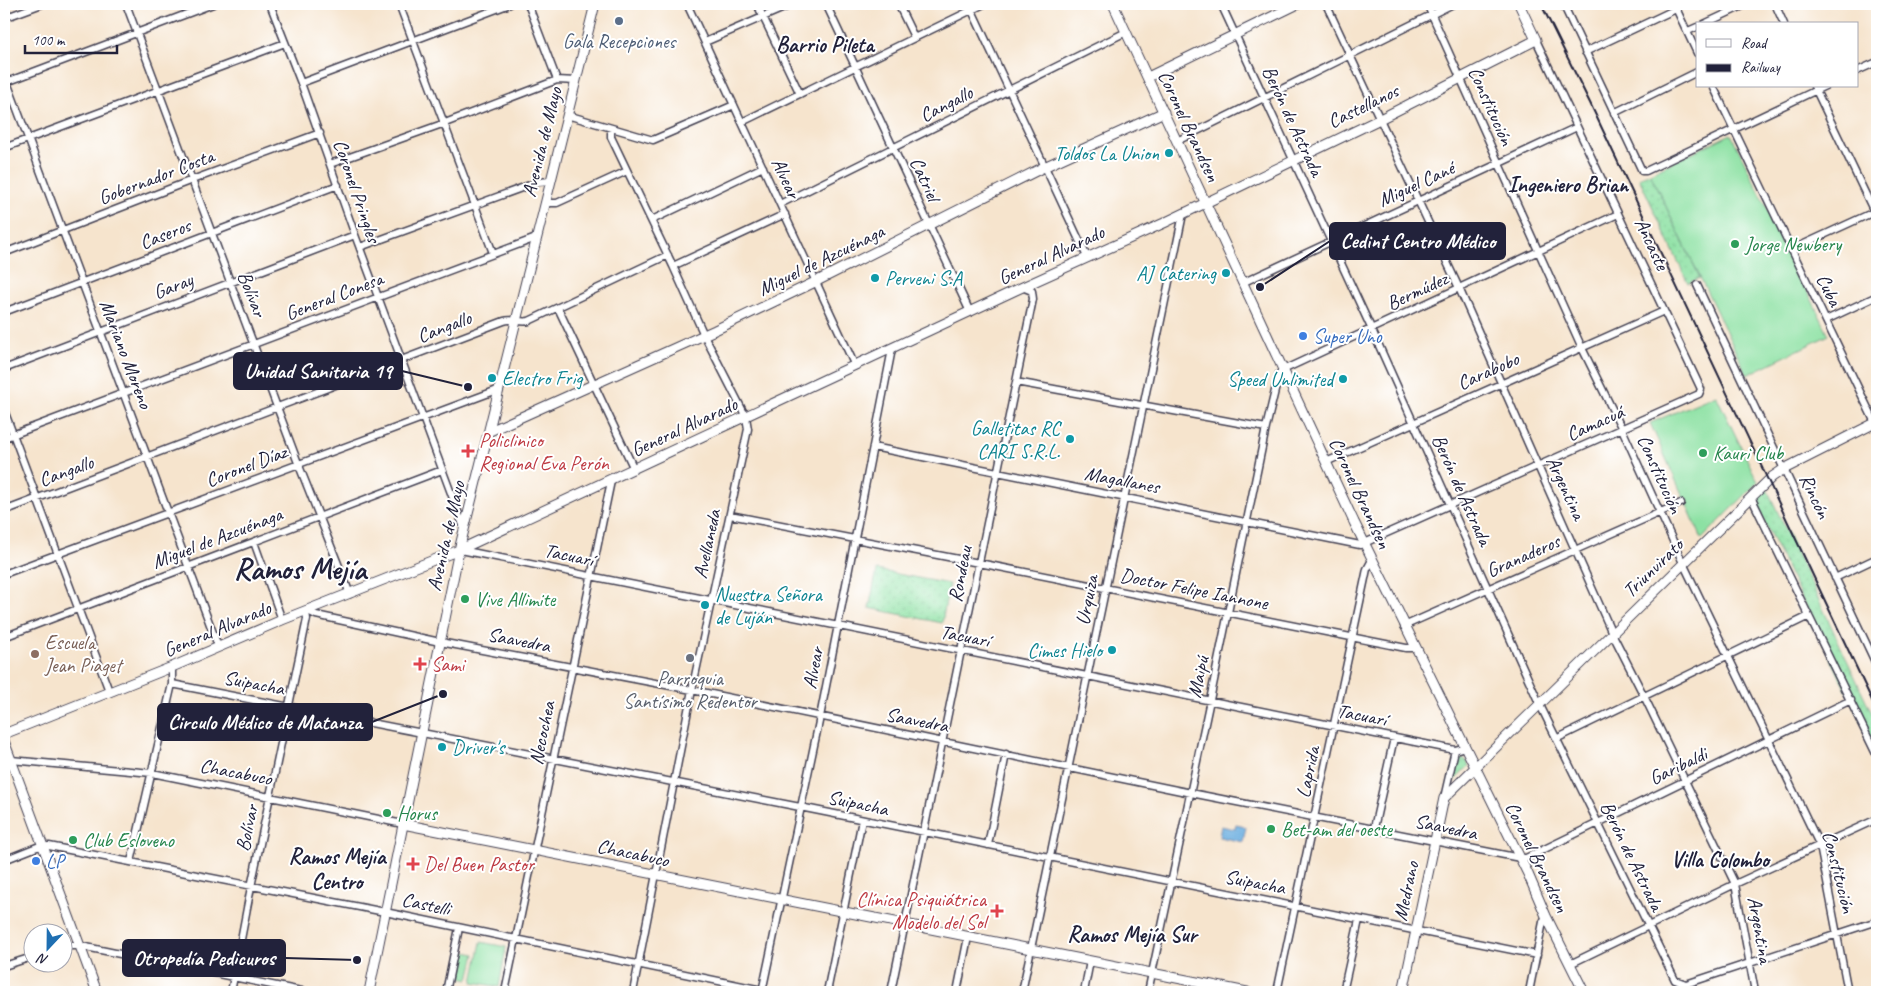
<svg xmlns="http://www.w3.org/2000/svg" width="1881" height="996" font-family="Caveat,sans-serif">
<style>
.grass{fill:url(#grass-dots);stroke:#57826f}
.garden{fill:#8ce1a3;stroke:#57826f}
.water{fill:#6aaddf;stroke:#46688d}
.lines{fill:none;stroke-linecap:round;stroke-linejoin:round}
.street-casing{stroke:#423f51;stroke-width:9}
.secondary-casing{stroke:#423f51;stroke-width:11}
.street{stroke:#fff;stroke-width:6}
.secondary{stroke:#fff;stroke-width:9}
.rail{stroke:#22223b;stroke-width:2}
.service-dot{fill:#5c6f8a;stroke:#fff;stroke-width:2}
.culture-dot{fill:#0f9aa8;stroke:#fff;stroke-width:2}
.leisure-dot{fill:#2e9e5b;stroke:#fff;stroke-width:2}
.shop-dot{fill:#3f7fe0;stroke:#fff;stroke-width:2}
.health-dot{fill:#e0444e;stroke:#fff;stroke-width:2}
.education-dot{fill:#8d6e63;stroke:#fff;stroke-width:2}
.worship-dot{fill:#6b7280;stroke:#fff;stroke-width:2}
.labels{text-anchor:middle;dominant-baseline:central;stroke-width:4;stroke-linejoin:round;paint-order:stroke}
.service-label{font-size:20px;fill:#4e5e75;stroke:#fff}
.street-label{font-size:20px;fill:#22223b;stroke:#fff}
.culture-label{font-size:20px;fill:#0d838f;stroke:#fff;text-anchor:end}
.leisure-label{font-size:20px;fill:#27864d;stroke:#fff;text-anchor:start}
.shop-label{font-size:20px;fill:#366cbe;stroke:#fff;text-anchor:start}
.health-label{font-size:20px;fill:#be3a42;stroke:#fff;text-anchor:start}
.education-label{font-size:20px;fill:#785e54;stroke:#fff;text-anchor:start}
.worship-label{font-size:20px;fill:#5b616d;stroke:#fff}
.quarter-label{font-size:22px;font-weight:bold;fill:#22223b;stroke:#fff}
.town-label{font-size:30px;font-weight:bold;fill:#22223b;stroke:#fff}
.leader{fill:none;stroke:#22223b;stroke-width:2}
.callout-dot{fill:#22223b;stroke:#fff;stroke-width:2}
.callout{fill:#22223b;stroke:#22223b;stroke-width:2}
.callout-label{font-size:21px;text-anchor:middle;font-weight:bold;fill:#fff}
</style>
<defs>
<pattern id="grass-dots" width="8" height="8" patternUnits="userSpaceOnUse" patternTransform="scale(1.25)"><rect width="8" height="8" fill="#8ce1a3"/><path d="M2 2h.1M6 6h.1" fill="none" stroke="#78c18d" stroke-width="1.8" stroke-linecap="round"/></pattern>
</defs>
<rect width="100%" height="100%" fill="#fff"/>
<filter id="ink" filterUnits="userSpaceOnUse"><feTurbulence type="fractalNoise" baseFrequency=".02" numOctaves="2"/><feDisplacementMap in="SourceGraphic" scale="10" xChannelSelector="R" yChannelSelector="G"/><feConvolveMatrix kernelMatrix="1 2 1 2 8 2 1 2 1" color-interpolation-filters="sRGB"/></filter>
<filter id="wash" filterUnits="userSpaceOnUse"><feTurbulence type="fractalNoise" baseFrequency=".0096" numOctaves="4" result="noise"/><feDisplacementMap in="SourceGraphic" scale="20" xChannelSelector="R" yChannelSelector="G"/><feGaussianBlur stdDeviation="1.12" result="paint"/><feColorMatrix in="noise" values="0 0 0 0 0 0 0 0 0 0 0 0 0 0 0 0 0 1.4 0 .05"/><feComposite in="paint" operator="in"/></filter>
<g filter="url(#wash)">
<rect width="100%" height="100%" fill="#f6e4cd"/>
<path class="grass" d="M1650,173l50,105 -12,5 -49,-105z
M1766,487l111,237v29l-124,-254z
M877,570l72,14 -7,39 -73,-15z
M1460,758l7,3 2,5 -13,13h-3l-1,-2 3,-17z"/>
<path class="garden" d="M1731,134l98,201 -82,40 -97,-202z
M1716,395l42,87 -56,57 -52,-116z
M481,942l25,5 -7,40 -26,-5z
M461,951l14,3 -6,25 -13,-3z"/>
<path class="water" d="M1236,825l10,2 -3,15 -24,-5 2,-11 14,3z"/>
</g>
<g filter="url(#ink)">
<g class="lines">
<g class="street-casing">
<path id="street" d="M126,4l172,459 52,131
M270,4l31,79 54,152 109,293
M399,4l94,249
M528,4l29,76
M687,4l168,362
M757,4l43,90
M826,4l144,308
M898,4l16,33
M969,4l118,253
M1221,4l151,326 167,373 136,277 11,4 191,-63
M1326,4l133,284 153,345 32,63 91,188 20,108
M1427,4l155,344 40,81 61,134 137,283 28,146
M1563,4l79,167h4l179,-85
M1674,4l23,49
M1775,4l9,20
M4,18l38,-14
M1704,24l43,-20
M1688,31l9,-4
M705,42l88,-38
M1585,52l91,-43
M1857,71l20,-9
M4,74l214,572
M4,83l209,-79
M301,83l209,-79
M1713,86l164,341
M1814,86l63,132
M1614,113l83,-41
M567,115l86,25 81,-35
M742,122l242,-118
M611,128v9l62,129 31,69 42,82 2,12 -56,261 -59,302
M1177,141l276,-137
M4,148l281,-105
M330,164l115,-41 112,-43 19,1
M545,203h12l70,-32
M780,204l346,-172
M652,220l111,-53
M360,247l178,-65 13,-1
M1791,250l85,-39
M4,253l188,-73 128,-47
M673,266l112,-52
M1242,283l335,-156
M1697,285l180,381
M558,308l76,161
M4,312l334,-127
M1826,320l51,-24
M4,369l351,-134
M1016,382l250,46
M4,410l105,281
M4,438l532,-200
M873,447l487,98 339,-151 2,-5 -165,-349
M1326,462l338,-151
M1751,497l126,259
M4,511l500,-190c8,-3 16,2 25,0l139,-66
M730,515l249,48 427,85h9
M254,542l28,78
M461,550l994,200 10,-3
M4,574l496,-185
M1835,578l42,-20
M311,609l1,4 4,2 124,27 252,48 499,103 329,65h6l325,-158
M1404,626l277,-123
M4,637l438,-167
M172,684l628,123 737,148
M1558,738l251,-122
M11,760l141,13 251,51
M1444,798l11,-48
M1374,828l20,-90
M988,845l18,-91
M4,860l33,-13 12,-1 336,66 387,80
M131,862l41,-178v-17
M62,948l8,-2h11l225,46
M1570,964l165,-80 142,-65
M4,966l28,-9
M231,992l20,-105 56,-268 -1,-8
M446,992l13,-64
M505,992l106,-511
M762,992l58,-275 72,-368
M827,992l35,-172
M891,992l142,-693 -1,-8 -10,-4
M957,992l11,-55
M1022,992l161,-778
M1084,992l6,-31
M1148,992l62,-292 56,-272 13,-54 4,-4 335,-156
M1277,992l90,-423 5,-9
M1343,992l16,-72
M1529,992l14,-70 3,-6"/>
</g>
<g class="secondary-casing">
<path id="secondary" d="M1113,4l241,518 174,352 18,42 38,76
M1148,77l150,-73
M490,431l225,-101 100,-48 229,-115 120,-55
M4,734l168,-67 110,-47 177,-70 557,-260 148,-67 216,-104 156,-79 -17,-36
M4,741l93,251
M403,824l844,168
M369,992l90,-442 136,-546
M1403,992l41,-194 328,-321 12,-8 93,-47"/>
</g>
<use href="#street" class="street"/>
<use href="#secondary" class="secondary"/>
<path class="rail" d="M1541,4l49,99 287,608"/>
</g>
</g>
<circle class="service-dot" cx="619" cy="21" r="5"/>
<g class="culture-dot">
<circle cx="1169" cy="153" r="5"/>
<circle cx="1226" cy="273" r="5"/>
<circle cx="875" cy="278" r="5"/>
<circle cx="492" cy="378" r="5"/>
<circle cx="1343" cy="379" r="5"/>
<circle cx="1070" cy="439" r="5"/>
<circle cx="705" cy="605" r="5"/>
<circle cx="1112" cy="650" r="5"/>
<circle cx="442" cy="747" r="5"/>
</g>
<g class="leisure-dot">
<circle cx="1735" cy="244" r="5"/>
<circle cx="1703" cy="453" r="5"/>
<circle cx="465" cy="599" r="5"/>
<circle cx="387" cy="813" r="5"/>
<circle cx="1271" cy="829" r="5"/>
<circle cx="73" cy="840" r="5"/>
</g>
<g class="shop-dot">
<circle cx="1303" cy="336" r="5"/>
<circle cx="36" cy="861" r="5"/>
</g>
<g class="health-dot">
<path d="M465.5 443.5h5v5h5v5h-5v5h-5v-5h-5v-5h5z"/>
<path d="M417.5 656.5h5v5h5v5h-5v5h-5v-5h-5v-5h5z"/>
<path d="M410.5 856.5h5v5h5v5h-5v5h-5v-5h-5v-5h5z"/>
<path d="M994.5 903.5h5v5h5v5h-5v5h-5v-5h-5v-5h5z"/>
</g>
<circle class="education-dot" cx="35" cy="654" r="5"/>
<circle class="worship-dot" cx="690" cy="658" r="5"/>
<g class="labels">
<g class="service-label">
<text x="619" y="41">Gala Recepciones</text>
</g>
<g class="street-label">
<text transform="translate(946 104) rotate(-27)">Cangallo</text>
<text transform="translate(1363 106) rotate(-26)">Castellanos</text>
<text transform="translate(1491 106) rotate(66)">Constitución</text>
<text transform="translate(1293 121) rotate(65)">Berón de Astrada</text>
<text transform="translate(1189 126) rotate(65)">Coronel Brandsen</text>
<text transform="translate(542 142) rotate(-76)">Avenida de Mayo</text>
<text transform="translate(156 177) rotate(-21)">Gobernador Costa</text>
<text transform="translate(786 178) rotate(65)">Alvear</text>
<text transform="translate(925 179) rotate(65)">Catriel</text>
<text transform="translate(1416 184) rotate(-25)">Miguel Cané</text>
<text transform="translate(357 191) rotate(71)">Coronel Pringles</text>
<text transform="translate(165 234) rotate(-21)">Caseros</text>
<text transform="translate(1652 244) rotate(65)">Ancaste</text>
<text transform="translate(1051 255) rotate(-25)">General Alvarado</text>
<text transform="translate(821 260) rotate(-26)">Miguel de Azcuénaga</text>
<text transform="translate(173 286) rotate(-21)">Garay</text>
<text transform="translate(1829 290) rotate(64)">Cuba</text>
<text transform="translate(1417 291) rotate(-25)">Bermúdez</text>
<text transform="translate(252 294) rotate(69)">Bolívar</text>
<text transform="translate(334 296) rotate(-21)">General Conesa</text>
<text transform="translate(444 327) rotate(-21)">Cangallo</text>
<text transform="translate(126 354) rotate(69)">Mariano Moreno</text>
<text transform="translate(1488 371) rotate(-24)">Carabobo</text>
<text transform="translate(1595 423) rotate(-24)">Camacuá</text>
<text transform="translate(684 427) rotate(-25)">General Alvarado</text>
<text transform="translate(246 466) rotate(-21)">Coronel Díaz</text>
<text transform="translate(66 471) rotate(-20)">Cangallo</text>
<text transform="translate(1660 474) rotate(66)">Constitución</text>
<text transform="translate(1122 480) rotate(11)">Magallanes</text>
<text transform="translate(1566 488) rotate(65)">Argentina</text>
<text transform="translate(1462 490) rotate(66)">Berón de Astrada</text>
<text transform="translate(1360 493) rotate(65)">Coronel Brandsen</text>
<text transform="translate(1815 496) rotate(65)">Rincón</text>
<text transform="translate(446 536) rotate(-77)">Avenida de Mayo</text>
<text transform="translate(217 538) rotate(-21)">Miguel de Azcuénaga</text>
<text transform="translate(707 544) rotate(-78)">Avellaneda</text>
<text transform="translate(569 555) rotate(12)">Tacuarí</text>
<text transform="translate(1523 556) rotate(-24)">Granaderos</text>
<text transform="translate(1653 568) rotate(-44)">Triunvirato</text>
<text transform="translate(960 574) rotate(-79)">Rondeau</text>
<text transform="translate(1194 589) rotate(11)">Doctor Felipe Iannone</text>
<text transform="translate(1087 600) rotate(-79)">Urquiza</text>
<text transform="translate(217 629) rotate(-23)">General Alvarado</text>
<text transform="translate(965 636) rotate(11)">Tacuarí</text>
<text transform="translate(519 640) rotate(11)">Saavedra</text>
<text transform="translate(813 668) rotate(-79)">Alvear</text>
<text transform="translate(1198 677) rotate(-78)">Maipú</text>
<text transform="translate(254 683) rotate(11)">Suipacha</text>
<text transform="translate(1362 715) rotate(11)">Tacuarí</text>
<text transform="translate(917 720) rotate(11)">Saavedra</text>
<text transform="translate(542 733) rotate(-78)">Necochea</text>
<text transform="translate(1678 766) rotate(-26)">Garibaldi</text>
<text transform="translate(236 772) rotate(11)">Chacabuco</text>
<text transform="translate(1308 772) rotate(-78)">Laprida</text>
<text transform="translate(858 803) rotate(12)">Suipacha</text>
<text transform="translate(1446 827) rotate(12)">Saavedra</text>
<text transform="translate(247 828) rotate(-78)">Bolívar</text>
<text transform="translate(633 853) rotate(12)">Chacabuco</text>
<text transform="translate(1632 856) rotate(64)">Berón de Astrada</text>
<text transform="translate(1537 857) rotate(64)">Coronel Brandsen</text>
<text transform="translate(1839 872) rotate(76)">Constitución</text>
<text transform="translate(1255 882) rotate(11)">Suipacha</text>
<text transform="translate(1406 891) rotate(-78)">Medrano</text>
<text transform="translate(426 904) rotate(12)">Castelli</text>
<text transform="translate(1760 930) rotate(80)">Argentina</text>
</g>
<g class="culture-label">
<text x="1159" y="153">Toldos La Union</text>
<text x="1216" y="273">AJ Catering</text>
<text x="885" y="278" text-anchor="start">Perveni S.A</text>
<text x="502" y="378" text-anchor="start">Electro Frig</text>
<text x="1333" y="379">Speed Unlimited</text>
<text x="1060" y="428">Galletitas RC<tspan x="1060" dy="23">CARI S.R.L.</tspan></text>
<text x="715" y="594" text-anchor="start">Nuestra Señora<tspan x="715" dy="23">de Luján</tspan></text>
<text x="1102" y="650">Cimes Hielo</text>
<text x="452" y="747" text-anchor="start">Driver's</text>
</g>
<g class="leisure-label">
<text x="1745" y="244">Jorge Newbery</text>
<text x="1713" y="453">Kauri Club</text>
<text x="475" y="599">Vive Allimite</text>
<text x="397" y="813">Horus</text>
<text x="1281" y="829">Bet-am del oeste</text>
<text x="83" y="840">Club Esloveno</text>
</g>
<g class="shop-label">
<text x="1313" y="336">Super Uno</text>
<text x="46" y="861">LP</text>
</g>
<g class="health-label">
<text x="479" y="440">Policlinico<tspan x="479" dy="23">Regional Eva Perón</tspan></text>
<text x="431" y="664">Sami</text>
<text x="424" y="864">Del Buen Pastor</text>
<text x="986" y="899" text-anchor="end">Clínica Psiquiátrica<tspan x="986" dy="23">Modelo del Sol</tspan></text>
</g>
<g class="education-label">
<text x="45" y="642">Escuela<tspan x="45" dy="23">Jean Piaget</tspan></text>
</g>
<g class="worship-label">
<text x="690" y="678">Parroquia<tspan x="690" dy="23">Santísimo Redentor</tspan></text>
</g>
<g class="quarter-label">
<text x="825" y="45">Barrio Pileta</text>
<text x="1568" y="185">Ingeniero Brian</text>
<text x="337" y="857">Ramos Mejía<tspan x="337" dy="25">Centro</tspan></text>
<text x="1720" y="860">Villa Colombo</text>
<text x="1132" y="935">Ramos Mejía Sur</text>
</g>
<g class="town-label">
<text x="300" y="569">Ramos Mejía</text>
</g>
</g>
<path class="leader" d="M1260 287L1330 241M468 387L402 371M443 694L372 722M357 960L285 958"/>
<g class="callout-dot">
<circle cx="1260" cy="287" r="5"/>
<circle cx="468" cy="387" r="5"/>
<circle cx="443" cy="694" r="5"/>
<circle cx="357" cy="960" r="5"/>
</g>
<g class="callout">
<rect x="1330" y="223" width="175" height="36" rx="5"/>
<rect x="234" y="353" width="168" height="36" rx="5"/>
<rect x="158" y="704" width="214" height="36" rx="5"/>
<rect x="123" y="940" width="162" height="36" rx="5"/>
</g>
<g class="callout-label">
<text x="1418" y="248">Cedint Centro Médico</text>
<text x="318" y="378">Unidad Sanitaria 19</text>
<text x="265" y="729">Circulo Médico de Matanza</text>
<text x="204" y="965">Otropedía Pedicuros</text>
</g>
<rect width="1881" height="996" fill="none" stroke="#fff" stroke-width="20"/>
<rect x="1696" y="22" width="162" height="65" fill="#ffffff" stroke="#a7a7b1"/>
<rect x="1706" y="39" width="25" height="8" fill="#ffffff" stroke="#a7a7b1"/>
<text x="1741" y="48" font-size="15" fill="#22223b">Road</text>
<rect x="1706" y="64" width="25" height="8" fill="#22223b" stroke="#a7a7b1"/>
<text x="1741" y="72" font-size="15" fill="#22223b">Railway</text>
<g transform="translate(48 948) rotate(202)"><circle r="24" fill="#ffffff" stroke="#a7a7b1"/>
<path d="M0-4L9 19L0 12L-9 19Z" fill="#1f6fb2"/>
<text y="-8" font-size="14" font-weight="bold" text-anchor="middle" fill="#22223b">N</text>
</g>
<path d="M25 45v8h92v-8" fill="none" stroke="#22223b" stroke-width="2.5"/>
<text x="32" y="45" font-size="15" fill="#22223b" stroke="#ffffff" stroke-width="4" paint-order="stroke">100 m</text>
</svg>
